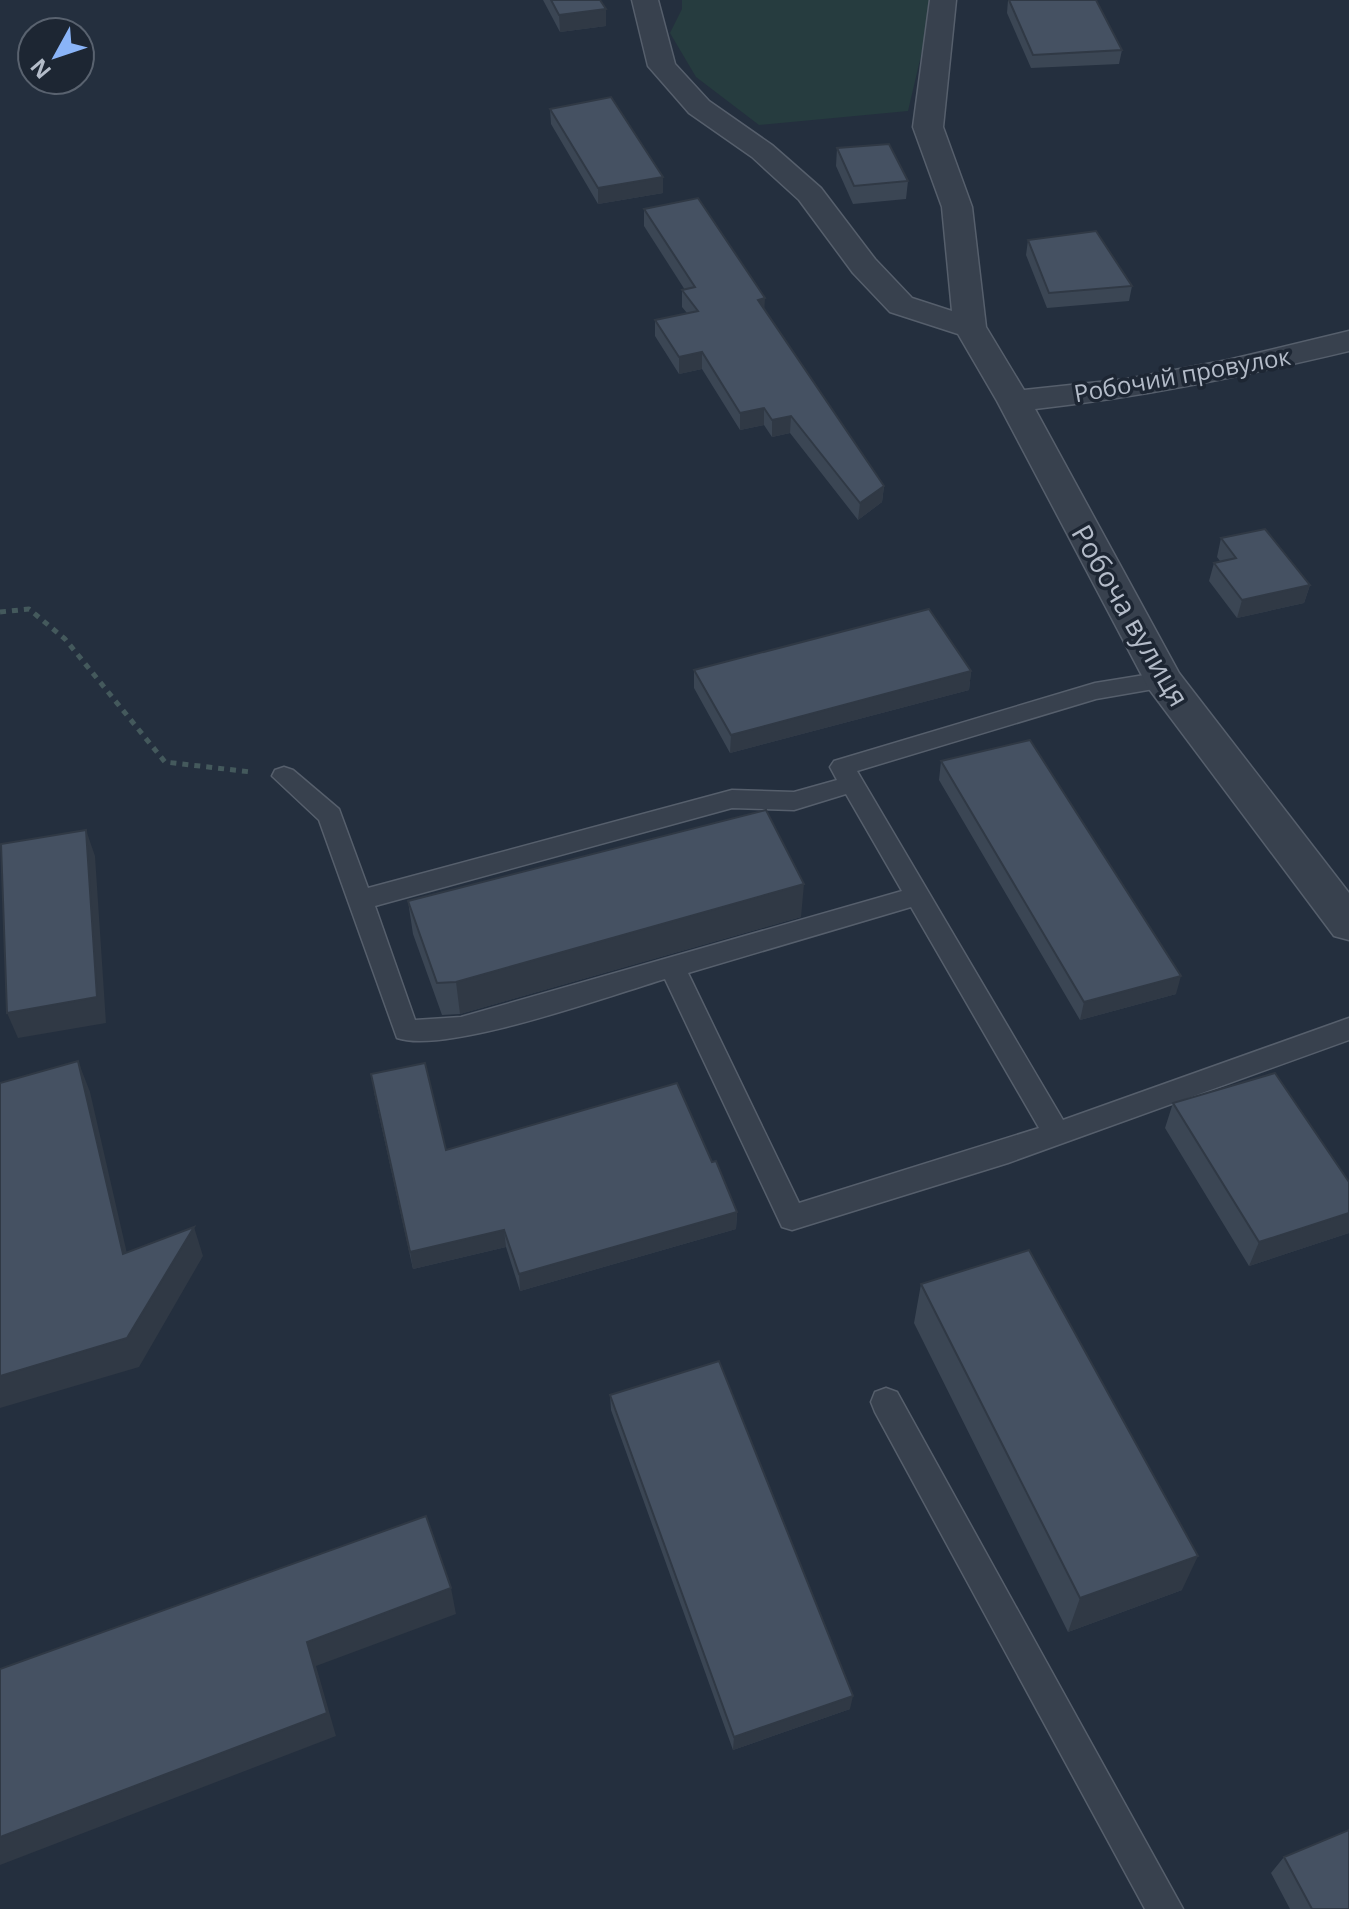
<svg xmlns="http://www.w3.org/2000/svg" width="1349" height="1909" font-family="'Open Sans',sans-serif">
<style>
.green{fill:#263c3f}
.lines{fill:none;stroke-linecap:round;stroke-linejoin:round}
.lane-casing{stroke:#565f6c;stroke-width:3}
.street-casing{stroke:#565f6c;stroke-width:3}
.path{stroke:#44595c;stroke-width:5;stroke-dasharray:6 6;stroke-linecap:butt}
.lane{fill:#38414e;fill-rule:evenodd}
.street{fill:#38414e;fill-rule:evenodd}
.wall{fill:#3b4654}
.shaded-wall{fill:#303945}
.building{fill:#455162;stroke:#303945;stroke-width:2}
.labels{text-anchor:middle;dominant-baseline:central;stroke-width:7;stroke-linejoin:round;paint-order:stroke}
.far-street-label{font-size:24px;fill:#b4bcc9;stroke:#1d2633}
.street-label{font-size:28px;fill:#b4bcc9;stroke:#1d2633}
</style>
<rect width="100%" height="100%" fill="#242f3e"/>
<path class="green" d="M682,0h252l-26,111 -149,14 -63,-48 -26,-44 12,-24z"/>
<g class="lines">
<g class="lane-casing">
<path id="lane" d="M1163,672l8,2 4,6 -4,6 -75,13 -239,72 206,349 286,-102v22l-341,123 -216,67 -10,-3 -117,-248c-57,17 -219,76 -268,59l-78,-218 -47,-44 3,-6 9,-3 9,3 46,39 29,79 364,-98 62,2 43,-12 -7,-13 4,-6 261,-78zM846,794l56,97 -441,126 -46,3 -40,-114 357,-98 62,2zM911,907l128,221 -240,75 -111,-230z
M886,1388l11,4 286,517h-38l-270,-497 -4,-10 4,-10z"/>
</g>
<g class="street-casing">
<path id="street" d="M632,0h26l17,64 34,37 63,44 49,43 54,71 37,39 40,13 -10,-104 -29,-80 17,-127h26l-13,127 29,80 14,120 38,63 103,-11 101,-19 121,-29v20c-106,25 -205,46 -314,58l144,264 170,220v47l-15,-4 -185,-247 -152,-288 -39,-67 -68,-22 -37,-39 -54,-73 -47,-43 -63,-44 -41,-47z"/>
</g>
<path class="path" d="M0,612l29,-3 36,30 100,123 86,10"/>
<use href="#lane" class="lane"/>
<use href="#street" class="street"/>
</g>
<path class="wall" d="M543,0h57l6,26 -46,6z
M1008,0l114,50 -3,14 -88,4 -24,-55z
M550,109l113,84 -65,11 -47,-80z
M837,148l71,33 -2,18 -53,5 -17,-38z
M644,209l120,100 120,177 -2,16 -24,18 -68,-87 -18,4 -8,-12 -24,5 -38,-61 -23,5 -24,-38v-16l32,-7 -5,-6v-17h3l-41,-64z
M1028,240l104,46 -3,15 -82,7 -21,-53z
M1221,538l89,47 -6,18 -67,15 -28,-37 5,-18 6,-2 -3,-4z
M694,670l277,1 -2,19 -239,63 -36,-65z
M941,761l235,233 -96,26 -141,-240z
M408,901l393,16 -341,97 -18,1 -29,-81z
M374,1092l72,58 266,12 25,50 -1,17 -216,62 -14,-44 -93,22z
M1173,1103l176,79v51l-100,33 -84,-138z
M921,1284l261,306 -114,42 -154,-309z
M610,1395l240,314 -117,41 -122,-340z
M1284,1857l65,52h-59l-19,-36z"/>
<path class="shaded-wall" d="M606,9v17l-46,6 -1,-17z
M663,177v16l-65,11v-16z
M765,298l-1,17 -6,-15z
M702,352v17l-23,5v-17z
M764,408v17l-24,5v-17z
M791,416l-1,17 -18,4v-17z
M884,486l-2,16 -24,18 2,-17z
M1310,585l-6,18 -67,15 5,-18z
M971,671l-2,19 -239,63 1,-18z
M86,830l9,26 11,167 -88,15 -11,-25z
M804,884l-3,33 -341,97 -4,-32z
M1181,976l-5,18 -96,26 4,-18z
M78,1061l12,31 44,192 -11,-30z
M737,1212l-1,17 -216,62 -1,-17z
M1349,1213v20l-100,33 10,-24z
M194,1227l9,29 -64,111 -139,41v-32z
M504,1230l2,17 -93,22 -3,-17z
M1198,1556l-16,34 -114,42 12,-34z
M451,1588l5,26 -140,52 20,70 -336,129v-28l307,-195z
M853,1696l-3,13 -117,41 1,-13z"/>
<path class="building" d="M551,0h49l6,9 -47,6z
M1009,0h87l26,50 -89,5z
M611,97l52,80 -65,11 -48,-79z
M889,144l19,37 -54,5 -17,-38z
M698,198l67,100 -7,2 126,186 -24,17 -69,-87 -19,4 -8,-12 -24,5 -38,-61 -23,5 -24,-37 43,-9 -16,-21 13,-3 -51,-78z
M1096,231l36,55 -83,7 -21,-53z
M1265,529l45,56 -68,15 -28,-37 22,-5 -15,-20z
M929,609l42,62 -240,64 -37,-65z
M1030,740l151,236 -97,26 -143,-241z
M766,810l38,74 -348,98 -19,1 -29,-82z
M86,830l11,167 -90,16 -6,-169z
M78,1061l45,193 71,-27 -67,111 -127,38v-293z
M425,1063l21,87 231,-67 35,79 4,-1 21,51 -218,62 -15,-44 -94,22 -39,-178z
M1275,1073l74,109v31l-90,29 -86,-139z
M1029,1250l169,306 -118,42 -159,-314z
M719,1361l134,335 -119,41 -124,-342z
M426,1516l25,72 -144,54 20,71 -327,124v-168z
M1349,1830v79h-37l-28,-52z"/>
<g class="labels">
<g class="far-street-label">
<text transform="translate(1182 374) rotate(-10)">Робочий провулок</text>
</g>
<g class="street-label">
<text transform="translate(1131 615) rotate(60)">Робоча вулиця</text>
</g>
</g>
<g transform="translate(56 56) rotate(230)"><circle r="38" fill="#1d2633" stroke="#59626f" stroke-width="2"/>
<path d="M0-6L14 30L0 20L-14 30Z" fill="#8ab4f8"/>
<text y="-12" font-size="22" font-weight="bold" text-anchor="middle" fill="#b4bcc9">N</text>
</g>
</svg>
